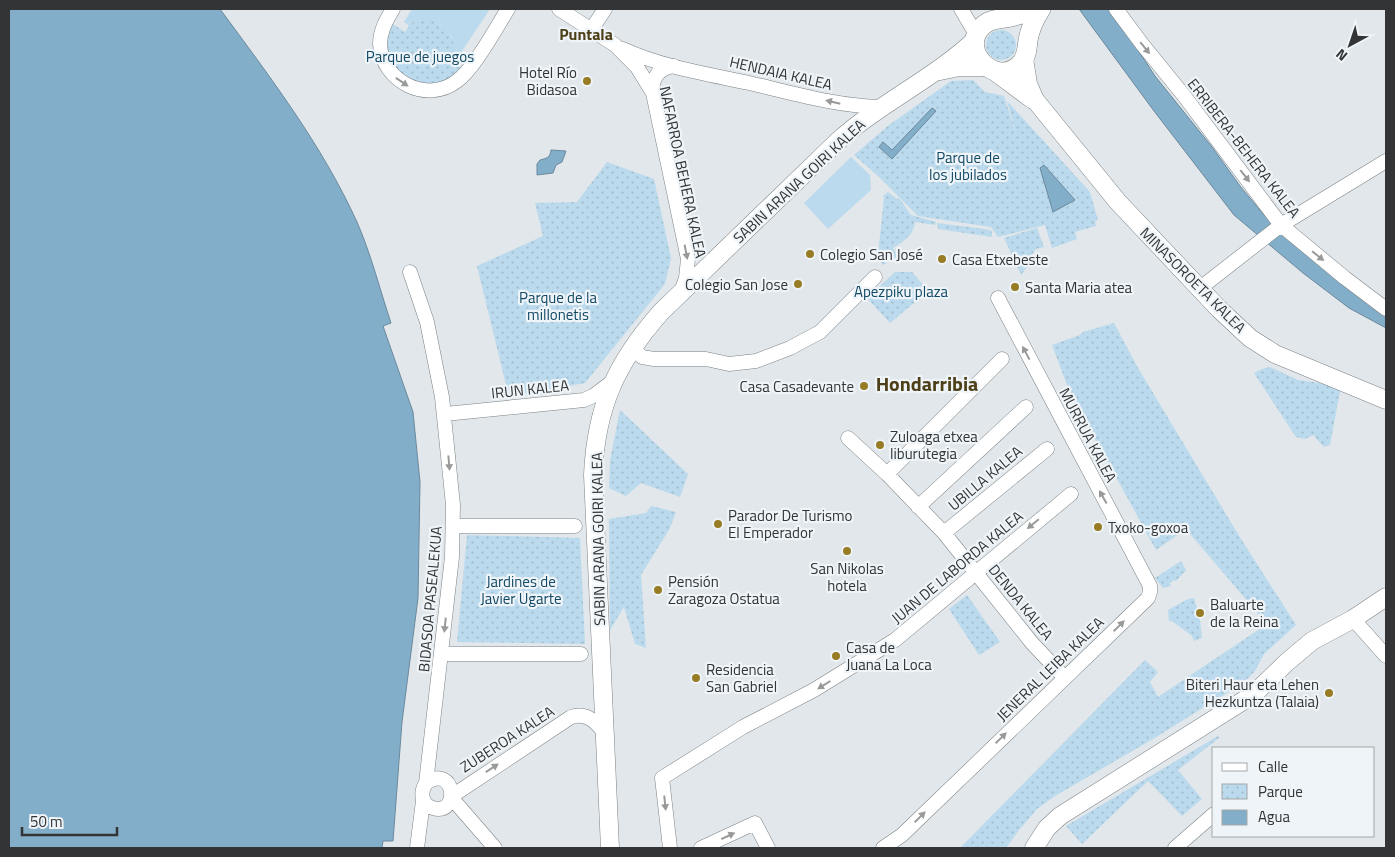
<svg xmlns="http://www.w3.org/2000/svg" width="1395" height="857" font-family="'Titillium Web',sans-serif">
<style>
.grass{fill:#bbdaed}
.park{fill:url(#park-dots)}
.water{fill:#83aec9;stroke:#6b899d}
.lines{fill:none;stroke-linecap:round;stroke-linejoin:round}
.minor-casing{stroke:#7d8285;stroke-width:15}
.tertiary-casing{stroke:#7d8285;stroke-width:19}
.secondary-casing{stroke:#7d8285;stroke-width:20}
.minor{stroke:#fff;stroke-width:14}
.tertiary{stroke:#fff;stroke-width:18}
.secondary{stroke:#fff;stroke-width:19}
.oneway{fill:#989a9a}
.poi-dot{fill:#987c25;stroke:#eef4f8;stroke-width:2}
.labels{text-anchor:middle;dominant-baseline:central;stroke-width:4.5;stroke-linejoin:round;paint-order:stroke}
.park-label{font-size:15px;fill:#124965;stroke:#eef4f8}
.poi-label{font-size:15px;fill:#323436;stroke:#eef4f8;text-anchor:start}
.street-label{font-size:15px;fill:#323436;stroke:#eef4f8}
.neighbourhood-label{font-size:16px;font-weight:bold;fill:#4d3f17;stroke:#eef4f8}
.district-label{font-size:20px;font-weight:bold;fill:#4d3f17;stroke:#eef4f8}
</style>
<defs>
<pattern id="park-dots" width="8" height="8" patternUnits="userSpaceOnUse" patternTransform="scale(1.25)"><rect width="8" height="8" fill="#bbdaed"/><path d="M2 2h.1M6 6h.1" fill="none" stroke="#a1bccc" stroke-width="1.8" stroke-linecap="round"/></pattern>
</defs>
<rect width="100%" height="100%" fill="#e1e7ea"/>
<path class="grass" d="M412,9h78l-32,48 -4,-2 -2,-18 -12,-13 -29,-2 -4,2 -3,-2z
M851,157l19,18 1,15 -43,39 -24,-26z"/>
<path class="park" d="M423,19c19,2 33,15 31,36l-2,-2 -4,6 15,10 -17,14 -25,3 -28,-18 -8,-24 5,-22 15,10 4,-6 -2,-2z
M986 45a15 15 0 1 1 30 0a15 15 0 1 1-30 0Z
M973,80l12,12 19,4 14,44 -11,-39 83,91 8,28 -3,1 1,5 -21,6 2,7 -25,9 -7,-23 -47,12 -7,-10 -73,-11 -40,-40 -24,-21 35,-30 62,-44z
M607,162l47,17 17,79 -6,26 -80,99 -76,14 -32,-131 66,-30 -8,-33 42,-1z
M888,192l9,7 2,-1 12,17 25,7 -1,3 -20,-3c-2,14 -10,18 -22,26l5,8 -15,9 -5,-10 6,-57 -1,-2z
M937,223l48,6 7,2v6l-54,-8z
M1037,228l7,19 -8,2 -9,12 2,3 -8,11 -17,-37z
M895,272h17l12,14 -2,10 -32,27 -23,-25z
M1114,323l24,45 103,171 55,86 -32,29 -9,17 -12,12 -90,56 -98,57 -18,13 -18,21 -13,18h-46l185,-188 13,12 -8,10 8,15 109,-73 -81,-95 -30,21 -86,-157 -18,-48 28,-10 3,-3z
M1270,367l28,13 43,6 -11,59 -6,2 -11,-12 -8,4 -9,-2 -42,-64 8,-4z
M620,410l68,64 -8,23 -39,-14 -15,13 -17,-8 1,-28z
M651,506l25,6 -6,16 -29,47 5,73 -11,-4 -11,-37 -14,23 -1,-111 37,-6z
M467,535l113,3 5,106 -128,-2z
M1181,561l5,9 -10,11 -2,-1 -4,3 1,3 -8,2 -8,-10z
M967,595l33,47 -21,13 -30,-46z
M1194,598l6,22 2,18 -8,3 -2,-5 -20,-15h-3l-1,-11 20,-11z
M1218,736l1,2 -41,32 24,29 -20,17 -34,-35 -66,63 -16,-18z"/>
<path class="water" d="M9,9h211c50,68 102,136 137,213 14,32 23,68 34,101l-8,3 30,86 7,70 -2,116 -16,124 -9,119h-10l-1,7h-373z
M1079,9h32l44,67 57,71 28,39 24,29 25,23 97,75v15l-37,-20 -46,-35 -69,-58 -80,-104z
M932,108l4,3 -44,48 -13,-12 4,-5 9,8z
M551,150l15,1 -4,11 -6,3 -3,8 -16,2v-11l3,-4c7,-2 10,-2 11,-10z
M1044,165l31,35 -22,12 -13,-44z"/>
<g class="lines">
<g class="minor-casing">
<path id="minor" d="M393,9c-7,11 -13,22 -13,35 2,38 47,60 77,37 17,-12 39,-53 51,-72
M559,9l56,36 22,22 16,26 35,166 -2,19 -5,14
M961,9l16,27
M1116,9l26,35 43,53 96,128 64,53 41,31
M591,30l14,-21
M623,49c39,18 84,25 126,34 44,10 87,23 132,24
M653,93c-2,-15 6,-25 21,-27
M410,272l17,50 15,75 11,108 -1,52 -26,226c-6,9 -5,22 7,25 28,8 22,-45 -7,-25
M1199,289l82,-64 105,-64
M632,348l10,9 12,2h52l23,5 27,-3 34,-13 30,-16 55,-55
M445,414l139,-14 9,-4 20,-15
M848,438l39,36 57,59 88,110 33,35
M887,474l115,-115
M918,507l108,-100
M453,526h122
M944,533l103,-84
M1353,619l33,37
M442,654h139
M452,796l119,-79c15,-5 25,4 34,17
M451,800l5,3 39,45
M417,848l6,-47
M670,848l-8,-70 81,-51 71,-37 81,-50 176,-146
M701,848l54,-25 13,25
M883,848l19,-13 246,-237 2,-6v-6l-152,-288
M1175,848l39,-34"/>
</g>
<g class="tertiary-casing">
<path id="tertiary" d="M1024,59l4,25 7,16 83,102 101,107 31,29 25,16 111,46
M940,71l19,-4h28
M994,71l39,29
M610,848l-17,-373c3,-68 23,-112 68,-163l177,-171c42,-38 95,-62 137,-101
M1034,848l13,-20 13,-12 194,-122 33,-32 25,-21 41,-22 33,-22"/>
</g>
<g class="secondary-casing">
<path id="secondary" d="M1035,9c-9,4 -19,7 -29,9 -6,1 -12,1 -18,4 -36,22 8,71 34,40 5,-7 5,-13 6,-22 2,-11 7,-22 13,-31"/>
</g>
<use href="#minor" class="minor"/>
<use href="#tertiary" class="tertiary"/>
<use href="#secondary" class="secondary"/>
</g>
<defs><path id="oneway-solid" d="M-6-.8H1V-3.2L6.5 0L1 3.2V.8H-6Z" transform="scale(1.25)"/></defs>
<g class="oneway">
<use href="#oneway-solid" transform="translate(1145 48) rotate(51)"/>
<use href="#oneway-solid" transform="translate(402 82) rotate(34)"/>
<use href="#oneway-solid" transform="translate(833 102) rotate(-167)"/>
<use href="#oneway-solid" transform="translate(1245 176) rotate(52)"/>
<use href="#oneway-solid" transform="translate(686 252) rotate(79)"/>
<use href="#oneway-solid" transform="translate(1318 256) rotate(39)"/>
<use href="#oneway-solid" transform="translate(1026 353) rotate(-118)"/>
<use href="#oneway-solid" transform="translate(449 463) rotate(85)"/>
<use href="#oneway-solid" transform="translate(1103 497) rotate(-119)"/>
<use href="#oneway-solid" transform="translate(1033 524) rotate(141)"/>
<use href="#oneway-solid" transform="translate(445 625) rotate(96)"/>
<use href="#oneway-solid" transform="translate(1119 626) rotate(-44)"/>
<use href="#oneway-solid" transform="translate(824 685) rotate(148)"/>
<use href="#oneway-solid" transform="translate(1001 738) rotate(-44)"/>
<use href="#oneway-solid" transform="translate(492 768) rotate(-33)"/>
<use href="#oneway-solid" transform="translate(665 803) rotate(84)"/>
<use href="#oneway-solid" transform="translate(920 817) rotate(-45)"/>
<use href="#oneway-solid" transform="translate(728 836) rotate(-25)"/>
</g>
<g class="poi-dot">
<circle cx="587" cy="81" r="5"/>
<circle cx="810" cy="254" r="5"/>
<circle cx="942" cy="259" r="5"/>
<circle cx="798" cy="284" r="5"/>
<circle cx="1015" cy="287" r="5"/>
<circle cx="864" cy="386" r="5"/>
<circle cx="880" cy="445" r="5"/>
<circle cx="718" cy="524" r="5"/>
<circle cx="1098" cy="527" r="5"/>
<circle cx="847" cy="551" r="5"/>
<circle cx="658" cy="590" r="5"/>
<circle cx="1200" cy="613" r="5"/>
<circle cx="836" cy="656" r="5"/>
<circle cx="696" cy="678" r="5"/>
<circle cx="1329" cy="693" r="5"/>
</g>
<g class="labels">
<g class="park-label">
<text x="420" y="56">Parque de juegos</text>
<text x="968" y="157">Parque de<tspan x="968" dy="17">los jubilados</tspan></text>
<text x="901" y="291">Apezpiku plaza</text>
<text x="558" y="297">Parque de la<tspan x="558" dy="17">millonetis</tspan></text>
<text x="521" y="581">Jardines de<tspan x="521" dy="17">Javier Ugarte</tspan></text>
</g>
<g class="poi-label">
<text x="577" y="72" text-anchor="end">Hotel Río<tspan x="577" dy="17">Bidasoa</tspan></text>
<text x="820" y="254">Colegio San José</text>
<text x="952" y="259">Casa Etxebeste</text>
<text x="788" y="284" text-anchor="end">Colegio San Jose</text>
<text x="1025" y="287">Santa Maria atea</text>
<text x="854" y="386" text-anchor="end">Casa Casadevante</text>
<text x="890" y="436">Zuloaga etxea<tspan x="890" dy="17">liburutegia</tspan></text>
<text x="728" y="515">Parador De Turismo<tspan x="728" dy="17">El Emperador</tspan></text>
<text x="1108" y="527">Txoko-goxoa</text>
<text x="847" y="568" text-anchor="middle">San Nikolas<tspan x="847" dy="17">hotela</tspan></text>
<text x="668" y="581">Pensión<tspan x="668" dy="17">Zaragoza Ostatua</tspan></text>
<text x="1210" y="604">Baluarte<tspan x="1210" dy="17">de la Reina</tspan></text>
<text x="846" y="647">Casa de<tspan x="846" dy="17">Juana La Loca</tspan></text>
<text x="706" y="669">Residencia<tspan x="706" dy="17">San Gabriel</tspan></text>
<text x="1319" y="684" text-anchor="end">Biteri Haur eta Lehen<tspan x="1319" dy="17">Hezkuntza (Talaia)</tspan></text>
</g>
<g class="street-label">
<text transform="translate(781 73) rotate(13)">HENDAIA KALEA</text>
<text transform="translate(1244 148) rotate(52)">ERRIBERA-BEHERA KALEA</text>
<text transform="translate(683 172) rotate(78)">NAFARROA BEHERA KALEA</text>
<text transform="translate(799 181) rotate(-43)">SABIN ARANA GOIRI KALEA</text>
<text transform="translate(1193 280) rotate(45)">MINASOROETA KALEA</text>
<text transform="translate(530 389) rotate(-6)">IRUN KALEA</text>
<text transform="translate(1088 435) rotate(62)">MURRUA KALEA</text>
<text transform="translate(985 478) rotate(-40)">UBILLA KALEA</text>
<text transform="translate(598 539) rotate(-91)">SABIN ARANA GOIRI KALEA</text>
<text transform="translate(957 567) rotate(-40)">JUAN DE LABORDA KALEA</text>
<text transform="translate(430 599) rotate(-85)">BIDASOA PASEALEKUA</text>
<text transform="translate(1021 602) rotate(51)">DENDA KALEA</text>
<text transform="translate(1050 669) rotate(-44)">JENERAL LEIBA KALEA</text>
<text transform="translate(507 739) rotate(-33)">ZUBEROA KALEA</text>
</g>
<g class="neighbourhood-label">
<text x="586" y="34">Puntala</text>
</g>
<g class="district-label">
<text x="927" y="383">Hondarribia</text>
</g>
</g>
<rect width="1395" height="857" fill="none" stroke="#323436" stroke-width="20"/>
<rect x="1212" y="747" width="162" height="90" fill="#eef4f8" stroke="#a3a7aa"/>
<rect x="1222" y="763" width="25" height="8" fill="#ffffff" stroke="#a3a7aa"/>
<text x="1258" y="772" font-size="15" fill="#323436">Calle</text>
<rect x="1222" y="784" width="25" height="15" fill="url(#park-dots)" stroke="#a3a7aa"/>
<text x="1258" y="797" font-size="15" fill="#323436">Parque</text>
<rect x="1222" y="810" width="25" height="15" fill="#83aec9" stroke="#a3a7aa"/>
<text x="1258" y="822" font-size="15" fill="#323436">Agua</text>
<g transform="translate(1350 45) rotate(220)" stroke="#eef4f8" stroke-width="4" paint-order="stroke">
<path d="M0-4L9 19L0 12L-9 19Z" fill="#323436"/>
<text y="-8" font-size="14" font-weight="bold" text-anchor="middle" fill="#323436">N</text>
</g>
<path d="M22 827v8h95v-8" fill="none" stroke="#323436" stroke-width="2.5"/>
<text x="30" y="827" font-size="15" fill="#323436" stroke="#eef4f8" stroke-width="4" paint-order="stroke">50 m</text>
</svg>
